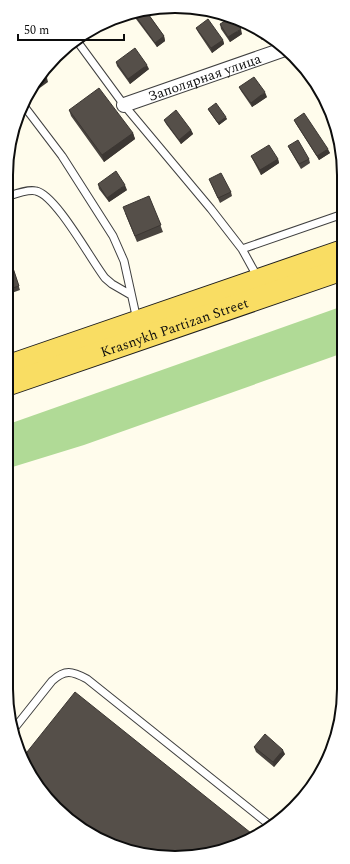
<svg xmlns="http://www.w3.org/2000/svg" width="350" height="864" font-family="Spectral,serif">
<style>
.forest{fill:#b0da96}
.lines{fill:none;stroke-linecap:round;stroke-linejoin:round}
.service-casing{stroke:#404040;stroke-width:9}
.minor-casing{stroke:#404040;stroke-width:16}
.primary-casing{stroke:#1e1e1e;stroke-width:24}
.service{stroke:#fff;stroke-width:7}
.minor{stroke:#fff;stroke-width:14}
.primary{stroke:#f9dd63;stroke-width:22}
.wall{fill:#49443f}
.shaded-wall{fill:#3c3733}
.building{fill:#554f49;stroke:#3c3733}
.labels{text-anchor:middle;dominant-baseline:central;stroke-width:4;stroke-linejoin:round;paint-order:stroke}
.street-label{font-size:14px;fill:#0d0d0d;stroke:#fff}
.rim{fill:none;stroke:#0d0d0d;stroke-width:2}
</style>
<rect width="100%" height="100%" fill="#fffcec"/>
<path class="forest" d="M343,306v47l-259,92 -78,24v-44z"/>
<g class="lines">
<g class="service-casing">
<path id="service" d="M77,41l47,64 87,104 31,40 16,29
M24,106l38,50 51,80 11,25 13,59
M6,197c9,-3 22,-8 30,-6 20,4 55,69 69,87l7,6 19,11
M242,249l101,-35
M13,730l39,-49c13,-12 20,-10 35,-2l184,147"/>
</g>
<g class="minor-casing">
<g id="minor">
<path id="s1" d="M124,105l161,-56"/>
</g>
</g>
<g class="primary-casing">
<g id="primary">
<path d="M6,367l337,-116"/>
<path id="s2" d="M6,385l337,-116"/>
</g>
</g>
<use href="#service" class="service"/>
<use href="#minor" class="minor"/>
<use href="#primary" class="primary"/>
</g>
<path class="wall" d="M146,11l18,25 1,5 -8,6 -24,-32z
M220,24l22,10 -12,8 -9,-13z
M252,26l17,8 -7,6z
M196,28l27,12 1,4 -12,9 -14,-21z
M116,62l33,7 -19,15 -13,-18z
M239,87l28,10 -15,10 -11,-16z
M208,109l19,10 -8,6 -10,-14z
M69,110l64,23 2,6 -31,23 -33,-46z
M164,120l27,10 2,4 -12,10 -15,-20z
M294,120l36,33 -11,7 -23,-36z
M288,146l21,13 1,4 -9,6 -11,-19z
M251,156l27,3 1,4 -18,12 -8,-15z
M209,179l22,13 1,4 -12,7z
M98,184l29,6 -18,12 -10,-13z
M149,196l14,36 -26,10 -12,-29z
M13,268l7,22 -14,5v-24z
M254,747l31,7 -11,13 -18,-15z"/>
<path class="shaded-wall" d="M102,23l-8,7 -1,-1 7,-5z
M241,29l1,5 -12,8 -2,-5z
M267,34l3,1 -8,5 -1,-2z
M164,36l1,5 -8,6 -2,-4z
M223,40l1,4 -12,9 -1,-5z
M147,65l2,4 -19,15 -2,-5z
M47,78l1,4 -11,8 -1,-4z
M265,92l2,5 -15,10 -1,-4z
M226,117l1,2 -8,6 -1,-2z
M191,130l2,4 -12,10 -2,-4z
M133,133l2,6 -31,23 -2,-7z
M328,149l2,4 -11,7 -2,-4z
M278,159l1,4 -18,12 -1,-5z
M125,185l2,5 -18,12 -2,-4z
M283,750l2,4 -11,13 -1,-5z"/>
<path class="building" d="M146,11l18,25 -9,7 -21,-29z
M232,17l9,12 -13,8 -8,-13z
M208,19l15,21 -12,8 -15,-20z
M253,27l14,7 -6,4z
M135,48l12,17 -19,14 -12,-17z
M43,73l4,5 -11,8 -1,-1z
M254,77l11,15 -14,11 -12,-16z
M99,88l34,45 -31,22 -33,-45z
M216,103l10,14 -8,6 -10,-14z
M176,110l15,20 -12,10 -15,-20z
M304,113l24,36 -11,7 -23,-36z
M298,140l11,19 -10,5 -11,-18z
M269,145l9,14 -18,11 -9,-14z
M116,171l9,14 -18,13 -9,-14z
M221,173l10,19 -13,6 -9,-19z
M149,196l12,29 -26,11 -12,-29z
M13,268l6,18 -13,4v-19z
M75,692l181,145 -48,18 -55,2 -62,-22 -43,-35 -25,-43z
M265,734l18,16 -10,12 -19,-15z"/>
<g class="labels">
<g class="street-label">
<text stroke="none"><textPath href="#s1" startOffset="85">Заполярная улица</textPath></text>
<text stroke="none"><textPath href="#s2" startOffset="178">Krasnykh Partizan Street</textPath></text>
</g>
</g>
<path d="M0 0H350V864H0ZM175 13H175A162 162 0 0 1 337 175V689A162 162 0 0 1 175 851H175A162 162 0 0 1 13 689V175A162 162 0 0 1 175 13Z" fill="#fff" fill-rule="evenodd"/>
<path class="rim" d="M175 13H175A162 162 0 0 1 337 175V689A162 162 0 0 1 175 851H175A162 162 0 0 1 13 689V175A162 162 0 0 1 175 13Z"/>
<path d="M18 34v6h106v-6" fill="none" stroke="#0d0d0d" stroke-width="2"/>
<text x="24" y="34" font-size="12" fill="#0d0d0d" stroke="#ffffff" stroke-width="3" paint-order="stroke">50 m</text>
</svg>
